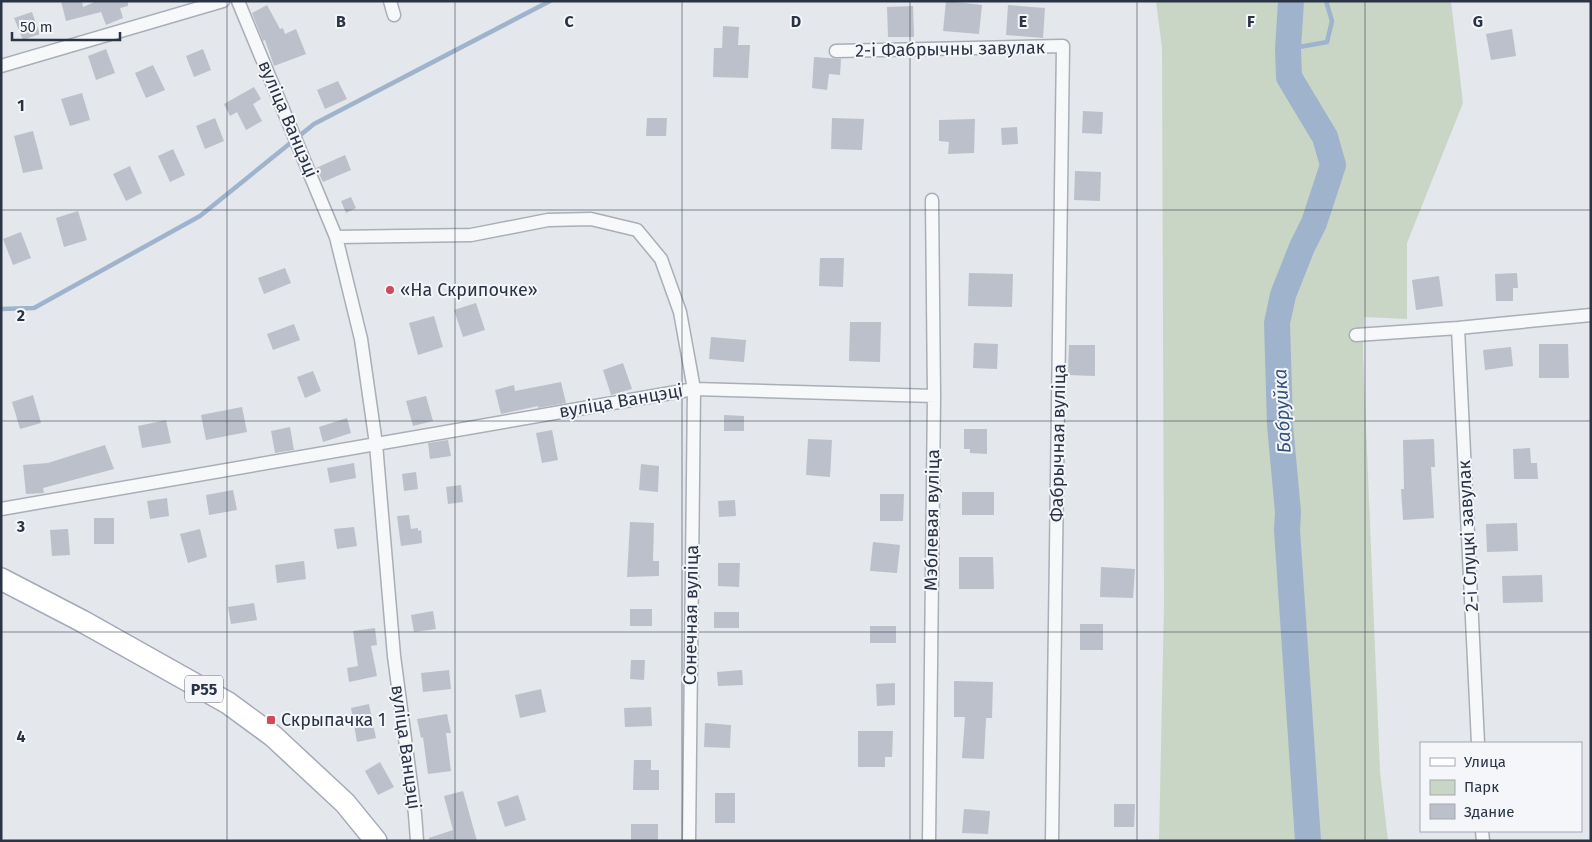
<svg xmlns="http://www.w3.org/2000/svg" width="1592" height="842" font-family="'Fira Sans',sans-serif">
<style>
.green{fill:#c9d6c5}
.lines{fill:none;stroke-linecap:round;stroke-linejoin:round}
.stream{stroke:#9fb4cc;stroke-width:4.5}
.river{stroke:#9fb4cc;stroke-width:26}
.building{fill:#bbc0ca}
.minor-casing{stroke:#a9aeb7;stroke-width:15}
.primary-casing{stroke:#a3abb8;stroke-width:24}
.minor{stroke:#f7f8fa;stroke-width:12}
.primary{stroke:#fff;stroke-width:21}
.grid{fill:none;stroke:#2b3445;stroke-width:1;stroke-opacity:0.55}
.poi-dot{fill:#d1495b;stroke:#f4f6f9;stroke-width:2}
.labels{text-anchor:middle;dominant-baseline:central;stroke-width:4;stroke-linejoin:round;paint-order:stroke}
.shield{fill:#f4f6f9;stroke:#676e7b;stroke-width:1}
.shield-label{font-size:16px;font-weight:bold;fill:#2b3445}
.street-label{font-size:18px;fill:#2b3445;stroke:#f4f6f9}
.poi-label{font-size:18px;fill:#2b3445;stroke:#f4f6f9;text-anchor:start}
.water-label{font-size:19px;font-style:italic;fill:#34527a;stroke:#f4f6f9}
.grid-label{font-size:16px;text-anchor:middle;font-weight:bold;fill:#2b3445;stroke:#f4f6f9;stroke-width:4;stroke-linejoin:round;paint-order:stroke}
</style>
<rect width="100%" height="100%" fill="#e4e7ec"/>
<path class="green" d="M1156,1h295l12,102 -56,140v76l-43,-2 -1,34 17,421 8,69h-229l5,-237 -2,-556z"/>
<g class="lines">
<path class="stream" d="M1288,49l39,-7 5,-21 -6,-20
M1,309l33,-1 166,-92 114,-92 236,-123"/>
<path class="river" d="M1291,1l-3,48 1,28 36,60 8,28 -19,58 -12,24 -19,48 -6,28 3,102 8,87 -1,18 21,311"/>
</g>
<path class="building" d="M61,1h21l1,6 14,-6h31v5l-8,2 3,10 -17,7 -5,-13 -35,9z
M946,1l36,4 -3,29 -36,-3z
M267,5l13,24 3,-1 2,6 11,-5 10,25 -32,12 -9,-26 -2,1 -11,-28z
M1008,5l37,3 -2,30 -37,-3z
M913,6l1,31h-26l-1,-30z
M32,12l8,22 -17,6 -9,-22z
M723,26l16,1 -1,18h12l-2,33 -35,-1 1,-29h8z
M1512,29l4,27 -25,4 -5,-26z
M106,49l9,24 -19,7 -8,-24z
M203,49l8,21 -17,7 -8,-21z
M814,57l27,2 -1,16 -11,-1 -2,16 -15,-2z
M153,65l12,25 -19,8 -11,-25z
M338,81l9,18 -22,10 -8,-19z
M254,87l7,12 -8,5 9,17 -16,9 -9,-18 -7,4 -6,-12z
M82,93l8,27 -20,6 -9,-27z
M1083,111l20,1 -1,22 -20,-1z
M215,118l9,23 -19,8 -9,-23z
M647,118h20l-1,18h-20z
M832,118l32,1 -2,31 -31,-1z
M975,119l-1,34 -26,1 1,-12 -10,-1v-21z
M1017,127l1,17 -16,1 -1,-17z
M33,131l10,38 -20,4 -9,-37z
M173,149l12,26 -15,7 -12,-26z
M345,155l6,15 -28,12 -7,-14z
M130,166l12,27 -16,8 -13,-27z
M1075,171l26,1 -1,29 -26,-1z
M351,197l5,11 -10,5 -5,-12z
M78,211l9,29 -23,7 -8,-29z
M21,232l10,26 -18,7 -10,-26z
M820,258h24l-1,29 -24,-1z
M285,268l6,15 -27,11 -6,-16z
M969,273l44,1 -1,33 -44,-1z
M1517,273l1,15h-5v13h-17l-1,-27z
M1439,276l4,30 -27,4 -4,-30z
M476,303l9,27 -22,7 -9,-27z
M434,316l9,31 -25,8 -9,-32z
M850,322h31l-1,40 -31,-1z
M294,324l6,16 -27,10 -6,-16z
M711,337l35,3 -2,22 -35,-3z
M974,343l24,1 -1,25 -24,-1z
M1539,344h29l1,34h-30z
M1069,345h26v31l-27,-1z
M1511,347l2,19 -28,4 -2,-20z
M623,363l9,26 -21,6 -8,-25z
M313,371l8,20 -16,7 -8,-21z
M561,382l5,21 -28,5v-2l-37,8 -6,-24 19,-5 1,6z
M33,395l8,28 -21,6 -8,-27z
M426,396l7,25 -20,5 -7,-25z
M242,407l5,25 -41,8 -5,-25z
M724,415l20,1v15h-20z
M347,418l4,15 -28,9 -4,-15z
M166,420l5,23 -29,5 -4,-22z
M290,427l4,23 -19,3 -4,-22z
M964,429h23v25l-17,-1v-4h-6z
M552,430l6,30 -16,3 -6,-30z
M808,439l24,1 -2,37 -24,-2z
M1434,439l1,28h-4l3,51 -31,2 -2,-31h3l-1,-49z
M448,440l3,16 -21,3 -2,-16z
M105,445l9,24 -71,19 1,5 -18,1 -3,-29 25,-2z
M1530,448l1,15h6l1,16h-24l-1,-30z
M354,463l2,15 -26,5 -3,-15z
M641,464l18,2 -1,26 -19,-2z
M416,472l2,17 -14,2 -2,-17z
M461,485l2,17 -15,2 -2,-17z
M233,490l4,20 -28,5 -3,-20z
M962,492h32v23h-32z
M880,494h24l-1,27h-23z
M167,498l2,18 -19,3 -3,-18z
M735,500l1,16 -17,1 -1,-16z
M409,515l2,14 7,-1v3l3,-1 1,13 -21,3 -4,-30z
M94,518h20v26h-20z
M630,522l24,1 -1,38h6v15l-32,1z
M1517,523l1,28 -31,1 -1,-28z
M354,527l3,19 -20,3 -3,-20z
M68,529l2,26 -18,1 -2,-26z
M200,529l7,28 -19,6 -8,-29z
M873,542l27,3 -3,28 -27,-2z
M959,557h34l1,32h-35z
M304,561l2,18 -29,4 -2,-18z
M718,563h22l-1,24 -21,-1z
M1101,567l34,2 -2,29 -33,-1z
M1542,575l1,27 -40,1 -1,-27z
M254,603l3,17 -26,4 -3,-17z
M630,609h22v17h-22z
M433,611l3,18 -22,3 -3,-17z
M714,612h25v16h-25z
M1080,624h23v26h-23z
M870,626h26v17h-26z
M375,628l2,17 -6,1 6,30 -28,6 -2,-14 11,-2 -5,-35z
M631,660h14l-1,20 -14,-1z
M449,670l2,19 -28,3 -2,-19z
M742,670l1,15 -25,1 -1,-14z
M954,681l39,1 -1,36h-6l-2,41 -22,-1 3,-41h-11z
M895,683v22l-18,1 -1,-22z
M541,689l5,23 -26,6 -5,-23z
M369,704l7,34 -19,4 -6,-34z
M651,707l1,19 -27,1 -1,-19z
M447,714l4,19h-5l5,38 -23,3 -5,-37 -2,1 -4,-19z
M705,723l26,2 -1,23 -26,-1z
M858,731h35l-1,26h-7v10h-27z
M634,760h17v10h8v20h-26z
M380,762l14,25 -16,8 -13,-24z
M463,791l14,50h-48v-3l24,-8 -9,-34z
M715,793h20v30h-20z
M518,795l8,25 -21,7 -8,-25z
M1114,804h21l-1,23h-20z
M964,809l26,2 -2,23 -26,-1z
M631,824h27v17h-27z"/>
<g class="lines">
<g class="minor-casing">
<path id="minor" d="M238,1l98,236 25,102 15,105 18,212 21,158 2,27
M390,1l4,14
M836,51l227,-5 -11,795
M1,66l222,-65
M336,237l135,-2 77,-15 43,-1 46,11 24,29 19,53 14,77 -5,452
M1458,328l20,415
M1356,335l102,-7 133,-13
M1,509l693,-120 240,7
M1482,831l1,10
M929,841l5,-445 -2,-196"/>
</g>
<g class="primary-casing">
<path id="primary" d="M1,579l81,42 146,82 45,33 72,67 31,38"/>
</g>
<use href="#minor" class="minor"/>
<use href="#primary" class="primary"/>
</g>
<path class="grid" d="M227,1v840M455,1v840M682,1v840M910,1v840M1137,1v840M1365,1v840M1,210h1590M1,421h1590M1,632h1590"/>
<g class="poi-dot">
<circle cx="390" cy="290" r="5"/>
<rect x="266" y="715" width="10" height="10" rx="2.5"/>
</g>
<g class="labels">
<rect class="shield" x="185" y="675.5" width="38" height="27" rx="4"/>
<g class="shield-label">
<text x="204" y="689">Р55</text>
</g>
<g class="street-label">
<text transform="translate(950 49) rotate(-1)">2-і Фабрычны завулак</text>
<text transform="translate(288 119) rotate(67)">вуліца Ванцэці</text>
<text transform="translate(621 401) rotate(-10)">вуліца Ванцэці</text>
<text transform="translate(1058 443) rotate(-89)">Фабрычная вуліца</text>
<text transform="translate(932 520) rotate(-89)">Мэблевая вуліца</text>
<text transform="translate(1468 536) rotate(-93)">2-і Слуцкі завулак</text>
<text transform="translate(691 615) rotate(-89)">Сонечная вуліца</text>
<text transform="translate(406 747) rotate(82)">вуліца Ванцэці</text>
</g>
<g class="poi-label">
<text x="400" y="290">«На Скрипочке»</text>
<text x="281" y="720">Скрыпачка 1</text>
</g>
<g class="water-label">
<text transform="translate(1282 411) rotate(-93)">Бабруйка</text>
</g>
</g>
<g class="grid-label">
<text x="341" y="27">B</text>
<text x="569" y="27">C</text>
<text x="796" y="27">D</text>
<text x="1023" y="27">E</text>
<text x="1251" y="27">F</text>
<text x="1478" y="27">G</text>
<text x="21" y="111">1</text>
<text x="21" y="321">2</text>
<text x="21" y="532">3</text>
<text x="21" y="742">4</text>
</g>
<rect width="1592" height="842" fill="none" stroke="#2b3445" stroke-width="5"/>
<rect x="1420" y="742" width="162" height="90" fill="#f4f6f9" stroke="#a4a8b1"/>
<rect x="1430" y="758" width="25" height="8" fill="#ffffff" stroke="#a4a8b1"/>
<text x="1464" y="767" font-size="15" fill="#2b3445">Улица</text>
<rect x="1430" y="780" width="25" height="15" fill="#c9d6c5" stroke="#a4a8b1"/>
<text x="1464" y="792" font-size="15" fill="#2b3445">Парк</text>
<rect x="1430" y="804" width="25" height="15" fill="#bbc0ca" stroke="#a4a8b1"/>
<text x="1464" y="817" font-size="15" fill="#2b3445">Здание</text>
<path d="M12 32v8h108v-8" fill="none" stroke="#2b3445" stroke-width="2.5"/>
<text x="20" y="32" font-size="15" fill="#2b3445" stroke="#f4f6f9" stroke-width="4" paint-order="stroke">50 m</text>
</svg>
